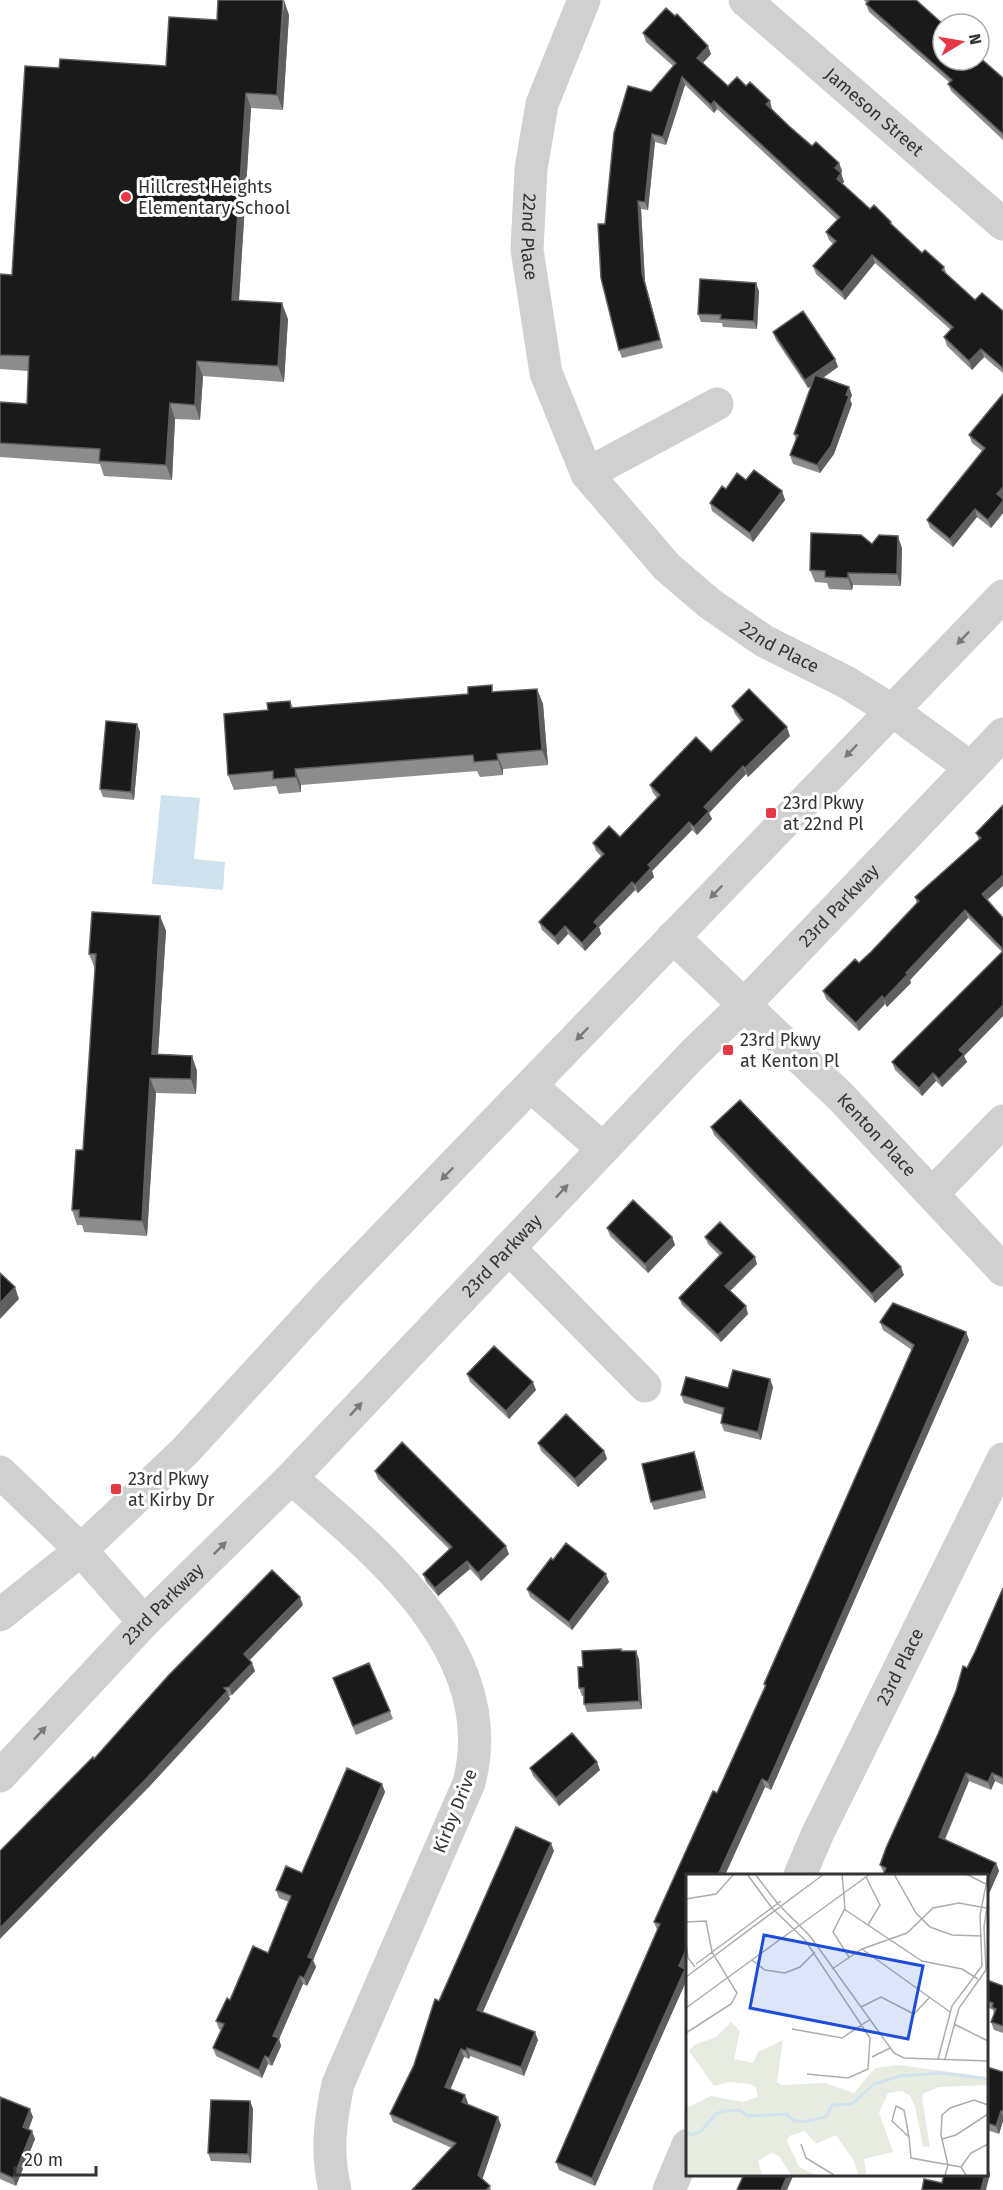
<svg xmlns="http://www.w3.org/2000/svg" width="1003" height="2190" font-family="'Fira Sans',sans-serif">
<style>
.water{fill:#cfe2ee}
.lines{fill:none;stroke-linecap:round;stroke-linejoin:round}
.minor{stroke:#d0d0d0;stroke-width:33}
.wall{fill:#8c8c8c}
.shaded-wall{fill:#5f5f5f}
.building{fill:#1a1a1a;stroke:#5f5f5f;stroke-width:1.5}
.oneway{fill:#7a7a7a}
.poi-dot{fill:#e63946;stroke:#fff;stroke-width:2}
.labels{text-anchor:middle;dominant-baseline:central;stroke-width:6;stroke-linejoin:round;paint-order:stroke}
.street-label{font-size:18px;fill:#333;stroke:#fff}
.poi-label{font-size:18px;fill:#333;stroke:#fff;text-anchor:start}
.inset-river{fill:none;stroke:#cfe2ee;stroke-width:3}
.inset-road{fill:none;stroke:#adadad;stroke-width:1.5}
.view{fill:#1d4ed8;fill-opacity:0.15;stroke:#1d4ed8;stroke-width:3}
.inset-edge{fill:none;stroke:#333;stroke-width:3}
</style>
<rect width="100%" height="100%" fill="#fff"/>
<path class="water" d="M161,795l39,3 -6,61 31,3 -2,28 -71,-6z"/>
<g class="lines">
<g class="minor">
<path id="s1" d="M584,0l-42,104 -11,65 -4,81 19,123 41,101 80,93 42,36 55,38 82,41 47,29 78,57"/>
<path id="s2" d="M745,0l258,224"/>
<path d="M587,474l130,-70"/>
<path id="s3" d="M673,937l168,160 162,173"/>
<path d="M531,1086l72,63"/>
<path d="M933,1193l70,-72"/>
<path d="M509,1248l136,138"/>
<path d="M0,1472l81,78 63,72"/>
<path d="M291,1478c87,75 212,175 178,305l-131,301c-8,38 -12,68 -3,106"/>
<path d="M0,1615l81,-65 104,-99 145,-158 673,-697"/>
<path id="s4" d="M0,1776l144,-154 147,-144 403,-425 50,-48 259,-271"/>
<path id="s5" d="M800,1875l17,-40 186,-376"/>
<path d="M669,2190l19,-45"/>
</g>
</g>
<path class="wall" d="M864,0h52l87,78v62l-52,-49 -3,-7 1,-2 -80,-70 -3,-8h1z
M289,15l-6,95 -32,-2 -12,192 49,19 -4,63 -81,-6 -3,44 -25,-1 -3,61 -68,-4 -4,-12 -100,-7v-55l27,2 1,-33 -28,-2v-95l12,1 47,-207 107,-2 51,-46z
M643,33l68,21 -8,9 25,23 44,23 18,18 22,19 27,17 3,8 -1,2 3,9 -2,2 28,25 21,13 2,5 29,26 22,14 3,8 28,25 28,11v62l-19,-16 -12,13 -25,-24 -3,-9 7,-7 -76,-67 -30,37 -29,-26 -3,-8 20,-22 -4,-4 -3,-8 11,-12 -120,-111 -3,4 -29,-28 -19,60 -11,-3 -7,68 -7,-1 4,73 18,66 -41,10 -3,-8 -14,-126 46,-132 22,-26 -27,-24z
M759,291l-2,38 -34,-2 -1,-4 -21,-1 -3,-8z
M773,332l62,27 3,8 -15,11 29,17 -2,5 2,4 -18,50 -14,19 -27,-9 -3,-9 6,-15 -2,-6 18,-49 -4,3 -32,-48z
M1003,394v119l-12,15 -14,-11 -24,30 -23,-19 -3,-8 55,-69 -10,-8 -3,-8z
M726,489l56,2 3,9 -32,42 -41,-31 -2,-8z
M872,544l30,4 -1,38 -48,-1 -1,5 -23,-1 -2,-6 -12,-1 -5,-12z
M537,689l6,15 5,61 -45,4v6l-23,2 -3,-6 -176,14v7l-22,2 -3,-8 -42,4 -6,-15 40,-65 22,-9 3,7z
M732,706l58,30 -42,41 -2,-3 -37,39 3,6 -15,16 -5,-5 -40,41 2,6 -16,16 -3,-3 -36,37 2,7 -16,17 -17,-17 -10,11 -16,-15 -3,-8 62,-66 -5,-5 -3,-8 27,-6 37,-39 -4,-5 -3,-8 61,-33 30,-30 -6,-8z
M137,724l3,8 -6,68 -31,-3 -3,-8z
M1003,805l-16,95 16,18v98l-39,40 3,6 -25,25 -6,-6 -14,15 -27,-26 -3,-8 110,-110 -34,-34 -58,62 1,3 -24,24 -2,-3 -26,27 -33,-32 -3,-8 36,-28 12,-11 46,-48 -2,-7 64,-57 -3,-7z
M160,916l6,15 -8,123 34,2 5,15 -1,23 -40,-1 -9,143 -63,-4 -2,-7h-5l-5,-15 11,-60 12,-181 -6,-15z
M711,1127l193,148 -29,28 -161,-168z
M607,1228l65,9 3,8 -27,28 -38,-37z
M705,1237l52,27 -27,27 18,23 -27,28 -39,-37 -3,-7 41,-42 -12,-12z
M880,1322l86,10 3,8 -198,450 -6,-3 -40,88h-37v85l-3,8 3,9 -93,209 -36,-16 -3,-8 101,-232 -3,-8 63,-129 48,-105 -1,-4 148,-334 -29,-20z
M467,1374l69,16 -27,29 -39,-37z
M773,1387l-12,53 -37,-9 -3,-8 2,-8 -39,-12 -3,-8 47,-7z
M538,1443l66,8 3,8 -29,28 -37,-36z
M697,1460l9,38 -52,12 -3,-8z
M375,1471l134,83 -28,27 -11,-12 -32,27 -12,-14 -3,-8 26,-25 -71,-70z
M553,1560l56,22 -37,48 -42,-33 -3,-8z
M1003,1588v197l-8,-4 -4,9 -22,-9 -24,59 51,23 3,8 -12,27v-23l-103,-2 -4,-8 87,-197 8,-16z
M303,1605l-54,55 6,11 -23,24 -3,1 1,3 -82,89 -54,-29z
M621,1649l1,2 17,8 3,50 -55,3 -3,-8v-8h-2l-3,-8 4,-21z
M336,1686l54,25 3,8 -37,16z
M530,1768l70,2 -41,36 -26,-30z
M382,1784l3,8 -72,168 3,7 -9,19 -4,-2 -24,55 2,7 -9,20 -4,-2 -6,14 -46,-22 -3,-8 8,-18 -2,-1 -3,-8 14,-21 38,-47 21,-51 -10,-4 -3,-8 26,-17z
M554,1851l-71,161 55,28 -14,36 -54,-20 -1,3 -5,-2 -14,32 18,14 -1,1 34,21 -19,54 8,7 1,4h-79l40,-42 -59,-26 -3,-8 24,-49 25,-64z
M987,1980l16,6v47l-9,-3 -3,-8 3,-8 -1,-4 -6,-3z
M987,2067l16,5v49l-4,13 -12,-4z
M0,2097l33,20 -4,12 6,10 -19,47 -16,-7z
M250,2101l3,8 -2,54 -40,-2 -3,-8z"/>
<path class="shaded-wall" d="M284,0l5,15 -6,95 -6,-15z
M708,46l3,8 -11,12 -3,-8z
M682,77l3,8 -19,60 -3,-8z
M246,93l5,15 -13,207 -6,-15z
M714,101l3,8 -3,4 -3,-8z
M770,101l2,8 -3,3 -3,-8z
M652,134l3,8 -7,68 -3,-8z
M839,163l3,8 -4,5 -3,-8z
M841,173l3,9 -4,5 -3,-8z
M638,201l3,8 4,73 18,66 -21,-75z
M872,255l3,8 -30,37 -3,-8z
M756,283l3,8 -2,38 -3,-8z
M282,303l6,16 -4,63 -6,-16z
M981,349l3,8 -12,13 -3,-9z
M835,359l3,8 -30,21 -3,-8z
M197,361l6,15 -3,44 -5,-15z
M849,387l3,8 -2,5 2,4 -18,50 -14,19 -3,-8z
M170,403l5,16 -3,61 -6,-15z
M1003,487v12l-6,-5z
M782,491l3,9 -32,42 -3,-9z
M1003,501v12l-12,15 -3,-8z
M975,509l2,8 -24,30 -3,-8z
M898,536l4,12 -1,38 -4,-12z
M848,573l5,12 -1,5 -4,-12z
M537,689l6,15 5,61 -6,-15z
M137,724l3,8 -6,68 -3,-8z
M787,727l3,9 -42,41 -3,-9z
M497,754l6,15v6l-5,-15z
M743,766l3,8 -37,39 3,6 -15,16 -3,-8 10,-20z
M295,769l6,16v7l-5,-15z
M689,822l3,8 -40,41 2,6 -16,16 -3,-8 13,-20z
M1003,875v11l-18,16 -3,-8z
M632,882l3,8 -36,37 2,7 -16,17 -3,-8 12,-21z
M965,910l3,8 -58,62 1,3 -24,24 -3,-8 22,-26z
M160,916l6,15 -9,138 -5,-15z
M565,926l3,8 -10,11 -3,-8z
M882,996l3,8 -26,27 -3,-8z
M1003,1005v11l-39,40 3,6 -25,25 -3,-8 20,-29z
M192,1056l5,15 -1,23 -5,-15z
M933,1073l3,8 -14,15 -3,-8z
M150,1078l6,15 -9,143 -5,-15z
M672,1237l3,8 -27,28 -3,-9z
M755,1257l2,7 -29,29 -3,-7z
M901,1267l3,8 -29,28 -3,-9z
M15,1287l4,12 -19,20v-16z
M746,1306l2,8 -27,28 -3,-7z
M966,1332l3,8 -198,450 -3,-8z
M770,1379l3,8 -12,53 -3,-8z
M533,1382l3,8 -27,29 -3,-8z
M604,1451l3,8 -29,28 -3,-8z
M694,1452l3,8 9,38 -3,-8z
M506,1546l3,8 -28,27 -3,-8z
M467,1561l3,8 -32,27 -3,-8z
M606,1574l3,8 -37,48 -3,-8z
M300,1597l3,8 -56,58 -3,-9z
M636,1651l3,8 3,50 -3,-8z
M252,1663l3,8 -23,24 -3,-8z
M227,1691l3,8 -82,89 -148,151v-11z
M597,1762l3,8 -41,36 -3,-8z
M966,1773l3,8 -27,64 -3,-8z
M992,1773l3,8 -4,9 -3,-8z
M762,1779l3,8 -40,88h-7z
M382,1784l3,8 -72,168 3,7 -9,19 -3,-8 4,-21z
M551,1843l3,8 -74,167 -3,-8z
M996,1863l3,8 -12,27v-15z
M688,1945v15l-6,14 -3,-8z
M685,1969l3,8 -93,209 -3,-8z
M300,1976l3,8 -24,55 2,7 -9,20 -3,-8 4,-22z
M535,2032l3,8 -14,36 -3,-9z
M467,2048l3,8 -1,3 -3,-8z
M461,2049l3,8 -16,38 -3,-8z
M265,2056l3,8 -6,14 -3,-8z
M465,2095l3,8 -3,7 -3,-8z
M250,2101l3,8 -2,54 -3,-9z
M30,2109l3,8 -7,18 -3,-8z
M1001,2111l2,6v4l-4,13 -3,-8z
M498,2117l3,8 -20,58 -3,-8z
M32,2131l3,8 -19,47 -3,-8z
M987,2166l3,8 -4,16h-5l4,-16h2z
M788,2174h6l-7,16h-6z"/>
<path class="building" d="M218,0h65l-6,95 -31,-2 -14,207 50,3 -4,63 -81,-5 -2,44 -25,-2 -4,62 -67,-4 1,-12 -100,-6v-41l27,2 2,-48 -29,-1v-81l12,1 13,-209 34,2 1,-9 106,7 3,-49 48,3z
M868,0h48l27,24v36h36v-3l24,21v56l-55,-50 4,-4 -86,-76 3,-3z
M666,8l9,8 2,-2 31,32 -11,12 31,28 9,-9 9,9 4,-4 20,19 -4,3 24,23 22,19 4,-4 23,21 -4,5 6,5 -4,6 33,30 4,-4 17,17 -1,1 32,30 3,-3 19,17 -2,3 33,30 7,-7 21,18v57l-22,-19 -12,12 -25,-24 9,-10 -81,-72 -30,37 -29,-26 23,-25 -10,-9 14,-15 -126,-116 -3,4 -29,-28 -19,60 -11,-3 -7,68 -7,-1 4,72 18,67 -41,10 -18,-72 -3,-54h7l9,-91 14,-47 23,6 25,-29 -33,-30z
M700,279l56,4 -2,38 -34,-2 1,-4 -23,-1z
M803,311l32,48 -30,21 -32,-48z
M815,375l34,12 -3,8 3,1 -18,50 -14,19 -27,-10 8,-20 -4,-1z
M1003,394v93l-6,7 6,5v2l-15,19 -13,-11 -25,30 -23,-19 58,-72 -16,-13z
M754,470l28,21 -32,42 -40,-30 12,-17 4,3 11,-16 9,7z
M811,533l50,2 11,9 7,-9 19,1 -1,38 -49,-1v5l-23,-1v-6l-15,-1z
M492,685v7l45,-3 5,61 -45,4 1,6 -24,2 -1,-7 -178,14 1,8 -23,2v-8l-45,4 -4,-61 44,-4 -1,-7 23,-2 1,7 177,-14v-7z
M749,689l38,38 -42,41 -2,-2 -39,41 5,4 -15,16 -5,-5 -41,43 3,3 -16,17 -3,-3 -38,40 4,4 -16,17 -17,-17 -10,11 -16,-15 65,-68 -11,-11 16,-17 11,11 40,-42 -10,-10 46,-48 15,15 32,-32 -11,-14z
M106,721l31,3 -6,68 -31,-3z
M1003,805v70l-21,19 21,24v31l-38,-39 -59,63 2,1 -24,25 -2,-3 -26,27 -33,-32 32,-32 4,4 12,-11 48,-51 -4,-4 66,-59 -5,-5z
M92,912l68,4 -8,138 40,2 -1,23 -41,-1 -8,143 -63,-4v-7h-7l4,-60h7l13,-196h-7z
M1003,951v54l-44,45 5,4 -25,25 -6,-6 -14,15 -27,-26z
M740,1100l161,167 -29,27 -161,-167z
M633,1200l39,37 -27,27 -38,-36z
M720,1222l35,35 -30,29 21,20 -28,29 -39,-37 43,-45 -17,-16z
M0,1273l15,14 -15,16z
M893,1303l73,29 -198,450 -6,-3 -44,96h-30v70l-9,21 6,3 -93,209 -36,-16 104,-238 -6,-2 59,-131 4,2 49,-108 -2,-1 150,-339 -34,-23z
M494,1346l39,36 -27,29 -39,-37z
M733,1370l37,9 -12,53 -37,-9 3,-15 -43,-13 5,-18 42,11z
M566,1414l38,37 -29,28 -37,-36z
M402,1442l104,104 -28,27 -11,-12 -32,27 -12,-14 29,-27 -77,-76z
M694,1452l9,38 -52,12 -9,-38z
M566,1543l40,31 -37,48 -42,-33 24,-31 2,2z
M272,1570l28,27 -56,57 8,9 -23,24 -5,1 3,3 -82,89 -145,148v-77l93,-94 1,2 74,-83z
M1003,1588v190l-11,-5 -4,9 -22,-9 -27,64 57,26 -9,20v-8h-104l3,-7 -6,-3 6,-17 52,-114 18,-43 7,-25 4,2 8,-16z
M621,1649v2h15l3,50 -55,3v-16h-5l-1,-21h5l-1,-16z
M369,1663l21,48 -37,15 -20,-48z
M572,1733l25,29 -41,36 -26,-30z
M347,1768l35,16 -74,173 5,2 -9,19 -4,-2 -27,60 6,2 -10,20 -4,-2 -6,14 -46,-22 11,-24 -8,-3 11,-23 3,2 23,-54 15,7 23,-57 -15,-6 10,-24 16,7z
M516,1827l35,16 -74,167 58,22 -14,35 -54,-19 -1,3 -5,-2 -16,38 20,8 -3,7 36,15 -20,58 12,11 -4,4h-74l44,-47 -66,-29 24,-49 21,-66 4,2z
M987,1980l16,6v40l-12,-4 5,-13 -4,-2 1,-4 -6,-2z
M987,2067l16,5v39h-2l-5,15 -9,-3z
M0,2097l30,12 -7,18 9,4 -19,47 -13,-6z
M211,2100l39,1 -2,53 -40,-1z
M744,2174h44l-7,16h-44z
M944,2174h41l-4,16h-59l2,-11 18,4z"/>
<defs><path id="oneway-solid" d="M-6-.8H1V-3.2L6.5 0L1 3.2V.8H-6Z" transform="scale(1.5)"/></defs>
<g class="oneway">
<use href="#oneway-solid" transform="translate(963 638) rotate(134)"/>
<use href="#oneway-solid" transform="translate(851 751) rotate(134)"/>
<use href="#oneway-solid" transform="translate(716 892) rotate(134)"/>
<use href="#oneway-solid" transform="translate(582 1034) rotate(134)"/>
<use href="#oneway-solid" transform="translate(447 1174) rotate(134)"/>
<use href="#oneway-solid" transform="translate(562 1191) rotate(-47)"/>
<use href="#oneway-solid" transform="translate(356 1409) rotate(-47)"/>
<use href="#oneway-solid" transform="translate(220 1548) rotate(-45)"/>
<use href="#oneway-solid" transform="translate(40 1733) rotate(-47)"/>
</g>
<g class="poi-dot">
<circle cx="126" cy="197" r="6"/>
<rect x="765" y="807" width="12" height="12" rx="3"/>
<rect x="722" y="1044" width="12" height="12" rx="3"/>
<rect x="110" y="1483" width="12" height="12" rx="3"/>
</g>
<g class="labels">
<g class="street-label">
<text stroke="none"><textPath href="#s2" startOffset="171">Jameson Street</textPath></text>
<text stroke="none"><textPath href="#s1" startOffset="246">22nd Place</textPath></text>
<text stroke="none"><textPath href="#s1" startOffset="754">22nd Place</textPath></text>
<text stroke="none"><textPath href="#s4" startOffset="1209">23rd Parkway</textPath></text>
<text stroke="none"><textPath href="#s3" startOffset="284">Kenton Place</textPath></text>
<text stroke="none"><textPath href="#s4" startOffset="723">23rd Parkway</textPath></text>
<text stroke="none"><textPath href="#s4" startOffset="237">23rd Parkway</textPath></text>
<text stroke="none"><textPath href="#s5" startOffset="231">23rd Place</textPath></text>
<text transform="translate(455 1811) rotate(-68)">Kirby Drive</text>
</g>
<g class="poi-label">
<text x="138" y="187">Hillcrest Heights<tspan x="138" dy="21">Elementary School</tspan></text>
<text x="783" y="803">23rd Pkwy<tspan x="783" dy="21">at 22nd Pl</tspan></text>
<text x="740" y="1040">23rd Pkwy<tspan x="740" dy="21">at Kenton Pl</tspan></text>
<text x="128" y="1479">23rd Pkwy<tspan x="128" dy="21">at Kirby Dr</tspan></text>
</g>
</g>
<g transform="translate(686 1874)">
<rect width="302" height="302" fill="#fff"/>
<path d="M45,148l9,9 -6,28 19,4 5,-11 25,-12 -6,42 5,3 43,-2 29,10 21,-25 23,-3 89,12v8l-48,2 -15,6 -2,5 8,49h-7l-8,-41 -5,-10 -8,-5 -14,2 -9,20 14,39 -29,7 2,16h-8l-4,-14 -18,-26 -20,9 -11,-13 -16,5 -2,5 12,26 17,8h-25l-12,-19 -8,-3 -13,8 4,14h-76v-67l25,-12 32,6 15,-5 -2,-10 -6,-3 -20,-2 -16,4 -25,-35 5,-6 22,-8z" fill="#e6ecdf"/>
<path class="inset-river" d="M0,258l6,3 9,-4 16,-18 8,-2 15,-1 7,6 40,-2 5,6 10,2 24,-5 6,-12 20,-1 22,-20 26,-8 42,-3 46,6"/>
<path class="inset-road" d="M61,0l25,34 33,32 65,98 -2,31 -20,9 -41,-4M69,0l23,30 32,32 84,117 10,5 84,3M156,0l3,34 -12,24 16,25M208,0l22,39 14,14 22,8 30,1M280,0l22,11M180,3l14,28 -12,20M0,25l30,-5 18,-20M158,35l78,52 40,8 16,10M0,48l20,-1 6,31 25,41 -6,11 -45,29M0,68l2,16 7,9M176,75l88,63M66,86l13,10 20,3 15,-6 15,-15M10,90l85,-63M146,95l30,-20 45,-16 26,-25 26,-5 27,5M0,103l138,-103M175,133l20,-10 33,17 15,-16M0,134l184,-134M268,150l34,17M106,155l50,9 27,-18M186,183l18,-9M252,185l14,-53 30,-40 -2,-51 8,-40M259,185l14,-51 27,-38 -2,-43 4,-26M210,232l8,4 5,27 -17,-16zM223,263l2,21 50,9 5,8M256,265l14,-4 32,-21M115,270l5,14 28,17M275,293l10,-14 17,-9M259,301l3,-10 -7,-30 1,-20 8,-7 24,-8 14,5"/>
<path class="view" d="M78,61l159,31 -15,73 -158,-31z"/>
<rect width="302" height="302" class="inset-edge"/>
</g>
<g transform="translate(961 42) rotate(79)"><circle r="28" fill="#ffffff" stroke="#adadad" stroke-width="1.5"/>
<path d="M0-4.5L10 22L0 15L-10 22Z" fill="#e63946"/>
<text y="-9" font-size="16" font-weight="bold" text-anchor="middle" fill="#333333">N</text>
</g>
<path d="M15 2166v9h81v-9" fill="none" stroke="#333333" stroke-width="3"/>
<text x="24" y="2166" font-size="18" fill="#333333" stroke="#ffffff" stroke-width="4.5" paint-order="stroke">20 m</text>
</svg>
